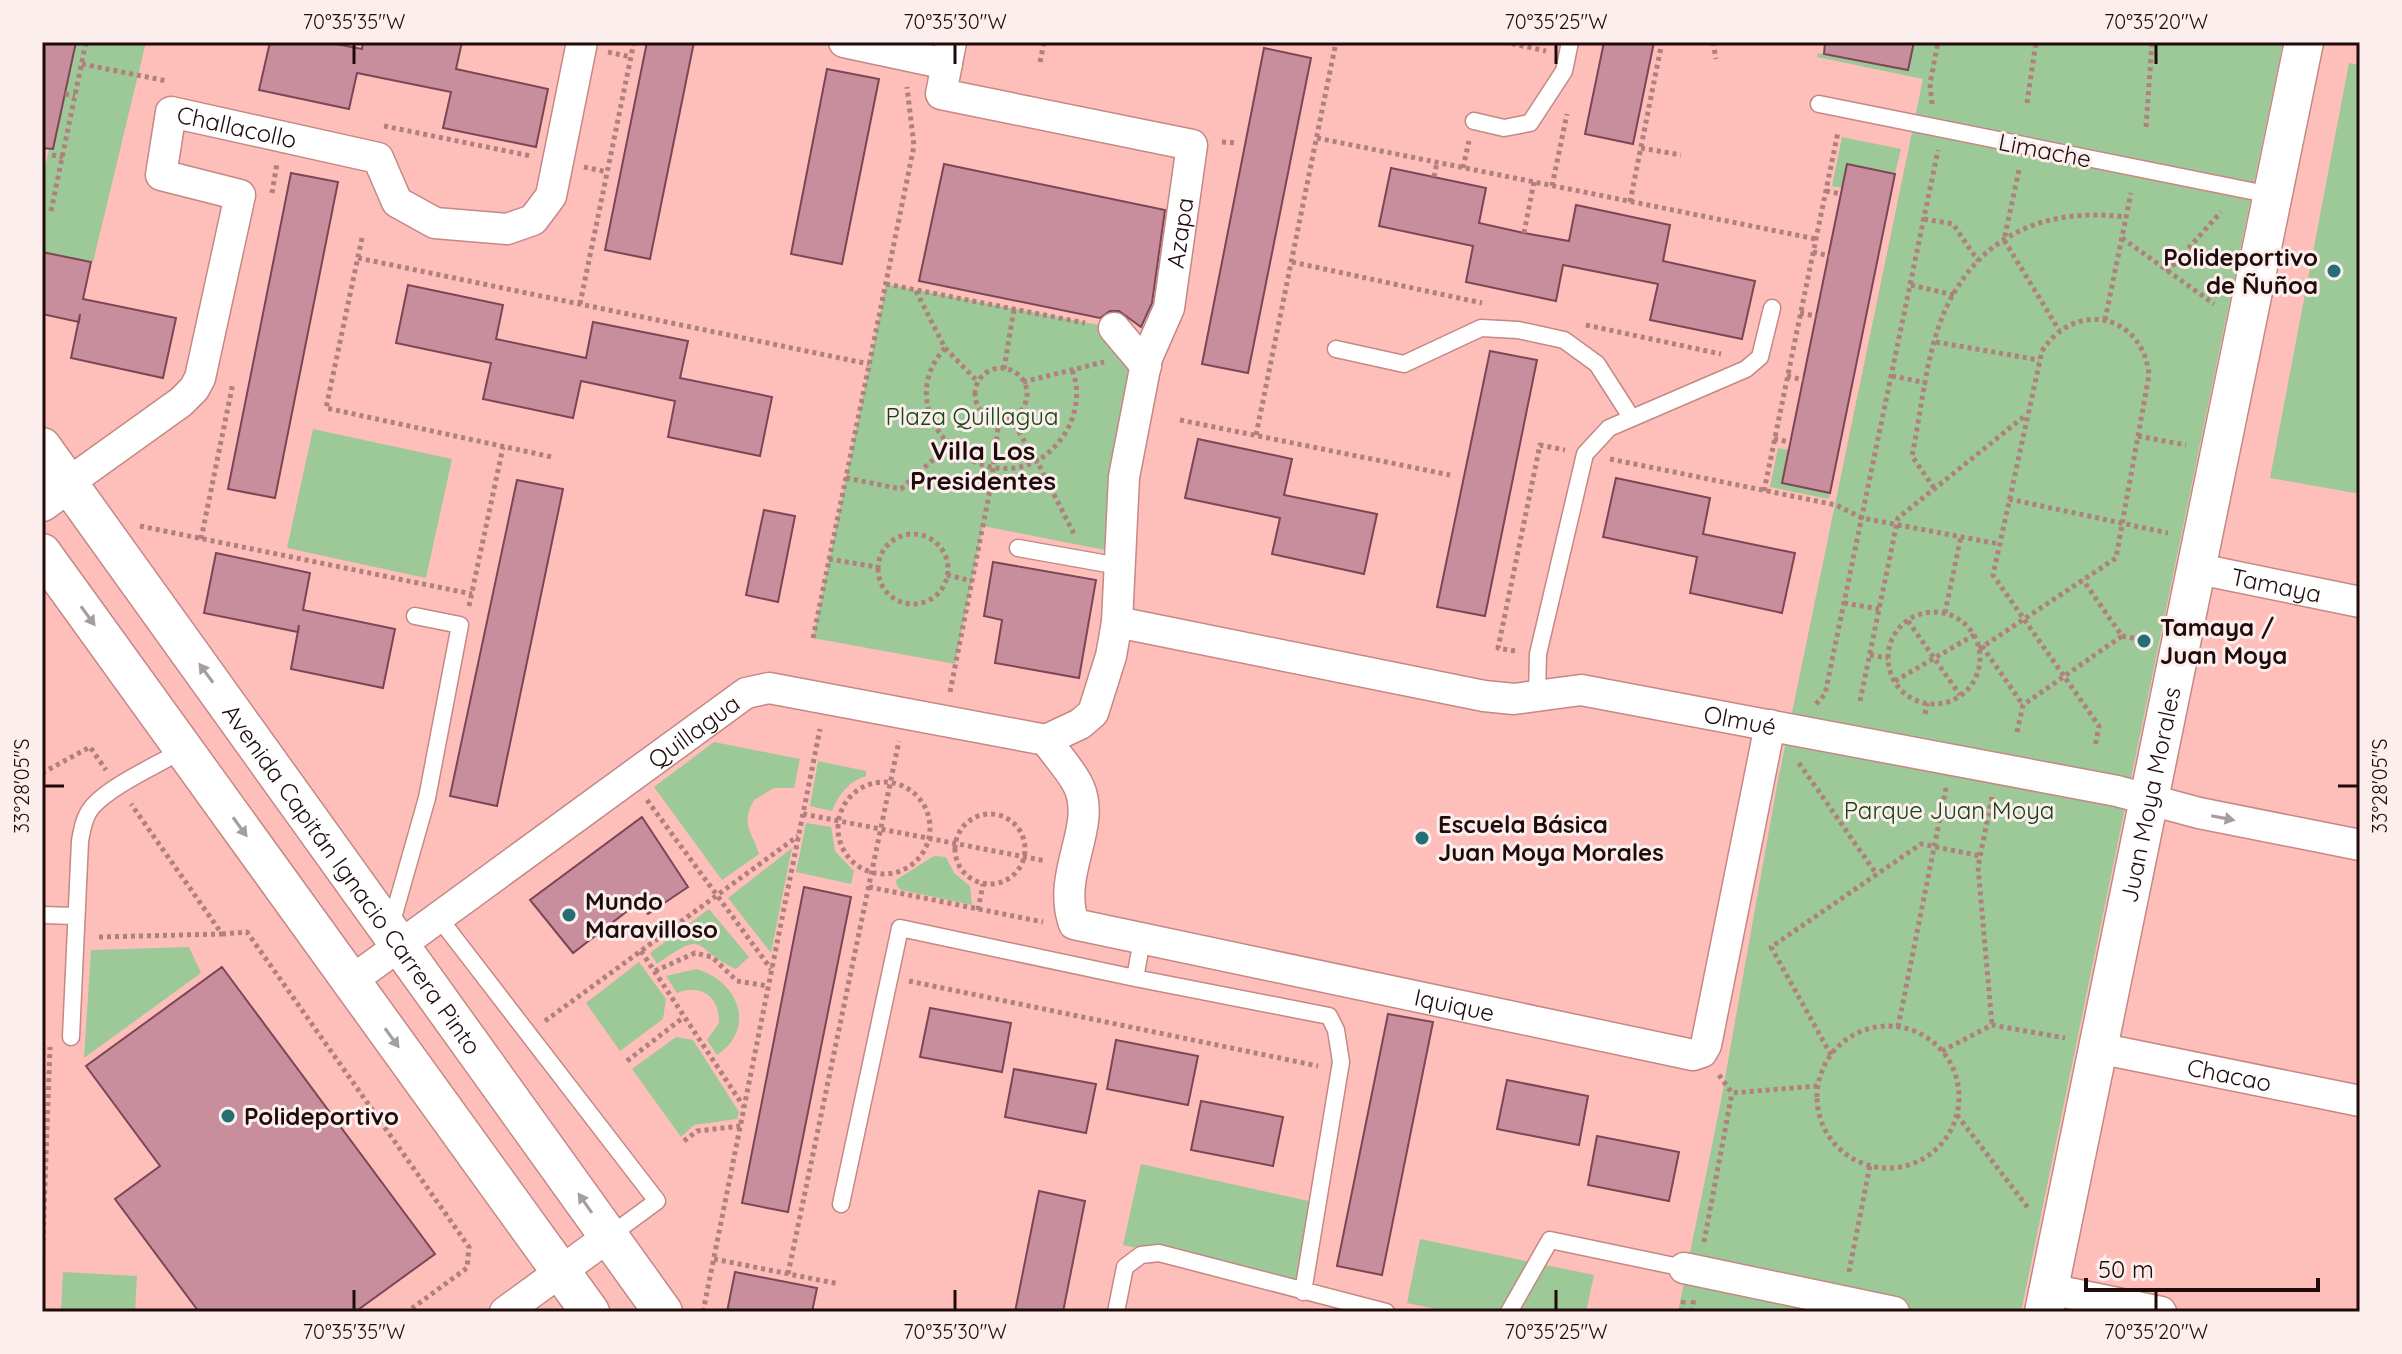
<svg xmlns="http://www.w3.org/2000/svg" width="2402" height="1354" font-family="Quicksand,sans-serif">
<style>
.green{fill:#9dc898}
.building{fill:#c88e9d;stroke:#7b4655;stroke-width:2}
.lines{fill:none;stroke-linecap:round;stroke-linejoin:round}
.service-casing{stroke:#c48885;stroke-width:19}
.minor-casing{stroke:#c48885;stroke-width:33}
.tertiary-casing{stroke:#c48885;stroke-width:41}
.path{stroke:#b0807d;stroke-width:5;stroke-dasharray:4 4;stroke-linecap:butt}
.service{stroke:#fff;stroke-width:16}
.minor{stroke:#fff;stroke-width:30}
.tertiary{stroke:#fff;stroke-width:38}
.oneway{fill:#a69d9d}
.ticks{fill:none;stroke:#200b0b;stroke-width:3}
.poi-dot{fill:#246f74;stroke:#fceeed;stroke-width:3}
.labels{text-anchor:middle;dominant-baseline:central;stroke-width:6;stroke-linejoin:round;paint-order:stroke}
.street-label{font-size:24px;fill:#200b0b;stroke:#fceeed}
.poi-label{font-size:24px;font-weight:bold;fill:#200b0b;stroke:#fceeed;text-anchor:start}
.park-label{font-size:24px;fill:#154511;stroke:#fceeed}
.neighbourhood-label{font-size:26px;font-weight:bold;fill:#200b0b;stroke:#fceeed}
.neatline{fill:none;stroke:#200b0b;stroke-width:3}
.ticks-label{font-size:20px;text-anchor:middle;fill:#200b0b}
</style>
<rect width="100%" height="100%" fill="#febfbb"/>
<path class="green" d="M72,42h74l-53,220 -51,-10v-70z
M1914,42h369l-262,1270h-343l42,-206 57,-321 146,-706 -106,-22 1,-4 90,17z
M2349,63l11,2v429l-90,-16z
M1842,137l59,12 -6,25 -47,-9 -5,23 -11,-2z
M886,284l218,42 34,48 -28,177 -127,-25 -28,138 -142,-26z
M313,429l139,30 -26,119 -139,-30z
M1778,448l11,2 -7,33 48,10 -1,6 -59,-12z
M714,742l86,17 -6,29h-20l-20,12c-14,26 -2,30 5,54l-37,26 -68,-93z
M818,761l48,10v5c-18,6 -27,18 -34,35l-22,-5z
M806,823l25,4 4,24 19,20 -3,13 -55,-12z
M792,848l-21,105 -43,-55z
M934,856l12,1 8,16 16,13 2,19 -71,-15 -4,-4 -1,-6z
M709,909l40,48 -13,12c-45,-20 -27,-42 -79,-5l-7,-11z
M189,947l12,26 -117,85 7,-108z
M639,962l27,37 -3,20 -43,32 -34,-48z
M696,969c41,11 62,58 21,86l-10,-15 12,-17c1,-26 -18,-40 -42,-30l-11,-17z
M676,1037l17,3 46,72 -2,7 -43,6 -13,12 -49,-68z
M1141,1164l181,40 -17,81 -182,-40z
M1420,1239l174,36 -8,37h-135l-44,-9z
M63,1272l74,4 -2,36h-74z"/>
<path class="building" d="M42,42h34l-23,107 -11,-1z
M270,42h56l36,7 1,-7h99l-6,27 92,20 -12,58 -93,-19 8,-36 -94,-19 -8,36 -90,-19z
M647,42h47l-44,217 -45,-9z
M1604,42h50l-21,102 -48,-10z
M1825,42h89l-6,28 -84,-16z
M1264,48l47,10 -63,315 -46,-9z
M827,69l52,10 -37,185 -51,-10z
M944,164l221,46 -13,93 -11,24 -22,-16h-9l-10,7 -181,-37z
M1847,164l48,10 -65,319 -48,-10z
M1391,168l95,20 -7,35 45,10 45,8 7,-36 94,20 -7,36 92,20 -13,58 -92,-19 8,-36 -95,-19 -7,36 -90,-19 7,-36 -94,-20z
M291,173l47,9 -63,316 -47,-9z
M42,252l49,10 -8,37 93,19 -13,60 -92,-20 9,-44 -1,8 -37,-8z
M408,285l95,20 -7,34 90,19 7,-36 95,19 -8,37 92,19 -12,59 -92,-19 7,-36 -94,-20 -8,37 -90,-19 8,-36 -95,-20z
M1490,351l47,9 -52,256 -48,-9z
M1198,439l94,20 -8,36 93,19 -13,60 -92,-20 8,-36 -95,-20z
M1616,478l94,20 -7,36 92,19 -13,60 -92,-20 7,-36 -94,-20z
M517,480l46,9 -66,317 -47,-10z
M764,510l31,6 -17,86 -32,-7z
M216,553l94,20 -7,37 92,19 -12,59 -92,-19 8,-44 -1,7 -94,-19z
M993,562l103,18 -17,98 -84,-15 7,-43 -18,-4z
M642,817l46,70 -40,27 -9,-12 -66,51 -43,-53z
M804,887l47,10 -63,315 -46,-9z
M222,967l213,287 -80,58h-156l-84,-113 45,-33 -74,-100z
M930,1008l81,15 -9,49 -82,-15z
M1388,1014l45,8 -51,253 -45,-9z
M1116,1040l82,16 -10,49 -81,-16z
M1014,1069l82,15 -10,49 -81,-16z
M1507,1080l81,16 -9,49 -82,-16z
M1201,1101l82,16 -10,49 -82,-16z
M1597,1136l82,16 -10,49 -81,-16z
M1039,1191l46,10 -22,111h-48z
M735,1272l82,16 -5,24h-85z"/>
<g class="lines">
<g class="service-casing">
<path id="service" d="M1819,104l452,91
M1474,121l30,7 26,-5 34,-52 6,-29
M1336,349l68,15 77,-36 37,2 46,10 33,24 34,53
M1018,548l101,18
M1537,695l1,-41 47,-200 24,-26 137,-59 14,-12 12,-49
M42,915l34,1
M439,918l218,283 -49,36
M391,925l36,-127 33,-173 -45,-9
M1142,940l-7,38 194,38 7,14 5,32 -38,230
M71,1037l9,-196c2,-11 4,-25 13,-35 20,-22 65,-41 91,-57
M841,1204l59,-276 235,50
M1116,1312l9,-45 16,-12 18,-2 227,59
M1509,1312l41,-72 134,28"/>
</g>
<g class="minor-casing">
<g id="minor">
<path d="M844,42l103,22"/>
<path d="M1114,328l32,38"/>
<path id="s1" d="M68,483l113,-81 13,-13 6,-11 40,-183 -79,-20 10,-63 207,46 19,44 38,21 72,6 26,-9 18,-24 31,-154"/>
<path id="s2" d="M2194,568l166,34"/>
<path id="s3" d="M1117,622l367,74 30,3 67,-9 536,101 82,22 161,32"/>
<path id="s4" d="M1046,740c10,15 26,31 33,47 18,41 -23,86 -5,137l619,131 9,-3 4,-7 64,-320"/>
<path id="s5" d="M351,981l395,-288 23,-5 277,52 34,-16 13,-11 18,-57 6,-34 7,-145 23,-119 22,-50 23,-163 -251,-51 10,-52"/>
<path id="s6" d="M2098,1048l262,53"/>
<path d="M1684,1268l210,44"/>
<path d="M2049,1289l112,23"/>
<path d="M505,1312l103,-75"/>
</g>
</g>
<g class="tertiary-casing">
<g id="tertiary">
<path id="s7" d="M42,447l621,865"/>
<path d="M42,502l26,-19"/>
<path d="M42,553l548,759"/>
<path id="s8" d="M2044,1312l260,-1270"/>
</g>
</g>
<path class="path" d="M1504,42l42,9
M1713,42l3,17
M608,52l23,5
M1040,62l4,-20
M82,64l85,17
M65,94l10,2
M2027,103l9,-61
M1932,104l-2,-20 8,-42
M384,126l147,30
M2146,127l6,-85
M1317,138l499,101
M1222,142l15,1
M1641,148l40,7
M52,155l11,2
M584,167l23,5
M1463,168l6,-27
M2019,170l-15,70 55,90
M1434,177l3,-15
M1552,186l15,-72
M1826,191l15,3
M272,193l5,-30
M1630,202l32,-160
M51,211l35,-169
M1924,219l29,5 25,37
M1524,233l10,-51
M362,238l-36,170 226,49
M2122,238l92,66
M1813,252l16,4
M358,258l511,106
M1292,262l190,41
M2167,272l54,-60
M886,284l199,39
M1911,285l43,10
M916,291l29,57 33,34
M580,304l54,-262
M1800,313l16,3
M2105,320l26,-127
M1586,325l135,29
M1936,342l103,18
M945,348c-66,73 60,174 119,87 12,-18 17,-44 8,-65
M975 394a26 26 0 1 1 52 0a26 26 0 1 1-52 0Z
M1004,369l10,-60
M1787,376l16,4
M1892,376l35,7
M1023,382l81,-20
M1010,418l27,43 38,75
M1180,420l270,55
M1256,435l80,-393
M2138,436l48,9
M1774,439l16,3
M1610,459l226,46 26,13 137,26
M846,478l55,11 47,-43
M1934,488l-22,-32c10,-48 14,-105 35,-150 35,-73 102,-99 179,-89
M1764,491l74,-359
M2009,499l159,34
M140,526l332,68
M878 569a35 35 0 1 1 70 0a35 35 0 1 1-70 0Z
M201,539l32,-156
M829,559l48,8
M947,575l25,6
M1844,603l35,6
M469,606l34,-159
M1888 658a46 46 0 1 1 92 0a46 46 0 1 1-92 0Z
M1945,613l16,-77
M1908,621l52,74
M2122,636l26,5
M813,638l101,-492 -7,-59
M1982,646l41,59
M1979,649l137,-91 33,-183c-6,-61 -74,-76 -107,-24l-49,224 106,151 -4,21
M1515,651l-17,-3 42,-203 25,5
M1870,655l18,3
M1895,681l79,-46
M950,692l41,-207 8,-65
M1860,701l38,-183 128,-103
M1816,704l9,-10 113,-544
M1925,714l2,-11
M2017,732l6,-27 99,-69 -39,-56
M1799,763l78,112
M42,773l48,-26 16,23
M838 828a46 46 0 1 1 92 0a46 46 0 1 1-92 0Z
M1992,797l-14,70 14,158
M647,800l124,169
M955 849a35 35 0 1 1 70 0a35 35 0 1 1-70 0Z
M803,814l243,47
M869,887l174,35
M978,910l5,-26
M222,934l25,-2 222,315 -2,21 -60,44
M99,937l123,-3 -91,-130
M641,951l103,156
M655,971l40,-18 17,4 25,24 31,5
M909,981l409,85
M545,1021l253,-185
M1817 1097a71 71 0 1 1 142 0a71 71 0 1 1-142 0Z
M1898,1027l48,-239
M1942,1051l50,-26 73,13
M1831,1055l-60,-108 150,-103 60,12
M627,1061l57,-44
M1719,1075l13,18 85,-7
M1957,1115l72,94
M684,1141l13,-10 44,-5
M1704,1242l28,-149
M714,1259l125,25
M42,1266l8,-219
M1849,1272l21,-107
M788,1274l111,-533
M703,1312l117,-583
M1681,1312l3,-13
M1691,1312l3,-13"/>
<use href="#service" class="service"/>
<use href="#minor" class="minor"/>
<use href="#tertiary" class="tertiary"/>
</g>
<defs><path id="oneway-solid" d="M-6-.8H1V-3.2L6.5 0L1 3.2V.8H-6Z" transform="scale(2)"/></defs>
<g class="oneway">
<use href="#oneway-solid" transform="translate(88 616) rotate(54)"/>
<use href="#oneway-solid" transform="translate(206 673) rotate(-126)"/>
<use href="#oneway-solid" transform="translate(2223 818) rotate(11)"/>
<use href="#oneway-solid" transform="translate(240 827) rotate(54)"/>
<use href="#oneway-solid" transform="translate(392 1038) rotate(54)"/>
<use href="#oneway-solid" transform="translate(585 1203) rotate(-125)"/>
</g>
<path class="ticks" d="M354,44v20M955,44v20M1556,44v20M2156,44v20M44,786h20M2338,786h20M354,1290v20M955,1290v20M1556,1290v20M2156,1290v20"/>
<g class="poi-dot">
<circle cx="2334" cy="271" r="8"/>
<circle cx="2144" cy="641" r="8"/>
<circle cx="1422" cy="838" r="8"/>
<circle cx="569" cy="915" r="8"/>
<circle cx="228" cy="1116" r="8"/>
</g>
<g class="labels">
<g class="street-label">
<text stroke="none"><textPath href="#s1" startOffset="570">Challacollo</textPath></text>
<text transform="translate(2045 150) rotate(11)">Limache</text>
<text stroke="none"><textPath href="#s5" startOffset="1340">Azapa</textPath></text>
<text stroke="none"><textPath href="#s2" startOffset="84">Tamaya</textPath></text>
<text stroke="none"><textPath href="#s3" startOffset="634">Olmué</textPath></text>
<text stroke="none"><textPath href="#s5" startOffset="424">Quillagua</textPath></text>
<text stroke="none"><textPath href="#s8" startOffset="528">Juan Moya Morales</textPath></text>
<text stroke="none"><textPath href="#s7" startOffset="532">Avenida Capitán Ignacio Carrera Pinto</textPath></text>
<text stroke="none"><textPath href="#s4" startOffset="586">Iquique</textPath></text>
<text stroke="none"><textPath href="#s6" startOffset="134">Chacao</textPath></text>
</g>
<g class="poi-label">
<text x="2318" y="257" text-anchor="end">Polideportivo<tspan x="2318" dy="28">de Ñuñoa</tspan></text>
<text x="2160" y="627">Tamaya /<tspan x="2160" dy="28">Juan Moya</tspan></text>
<text x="1438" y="824">Escuela Básica<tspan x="1438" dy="28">Juan Moya Morales</tspan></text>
<text x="585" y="901">Mundo<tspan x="585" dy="28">Maravilloso</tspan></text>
<text x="244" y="1116">Polideportivo</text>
</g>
<g class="park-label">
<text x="972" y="416">Plaza Quillagua</text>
<text x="1949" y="810">Parque Juan Moya</text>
</g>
<g class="neighbourhood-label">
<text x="983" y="450">Villa Los<tspan x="983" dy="30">Presidentes</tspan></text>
</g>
</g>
<rect width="2402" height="1354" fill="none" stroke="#fceeed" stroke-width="88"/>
<path d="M2086 1278v12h232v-12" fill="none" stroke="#200b0b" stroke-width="4"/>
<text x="2098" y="1278" font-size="24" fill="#200b0b" stroke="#fceeed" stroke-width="6" paint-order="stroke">50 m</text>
<rect x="44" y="44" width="2314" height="1266" class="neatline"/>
<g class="ticks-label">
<text x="354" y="29">70°35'35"W</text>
<text x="955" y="29">70°35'30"W</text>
<text x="1556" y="29">70°35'25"W</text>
<text x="2156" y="29">70°35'20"W</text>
<text transform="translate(22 786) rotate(-90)" y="7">33°28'05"S</text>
<text transform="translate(2380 786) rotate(-90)" y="7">33°28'05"S</text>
<text x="354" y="1339">70°35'35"W</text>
<text x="955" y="1339">70°35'30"W</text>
<text x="1556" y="1339">70°35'25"W</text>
<text x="2156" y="1339">70°35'20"W</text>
</g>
</svg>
